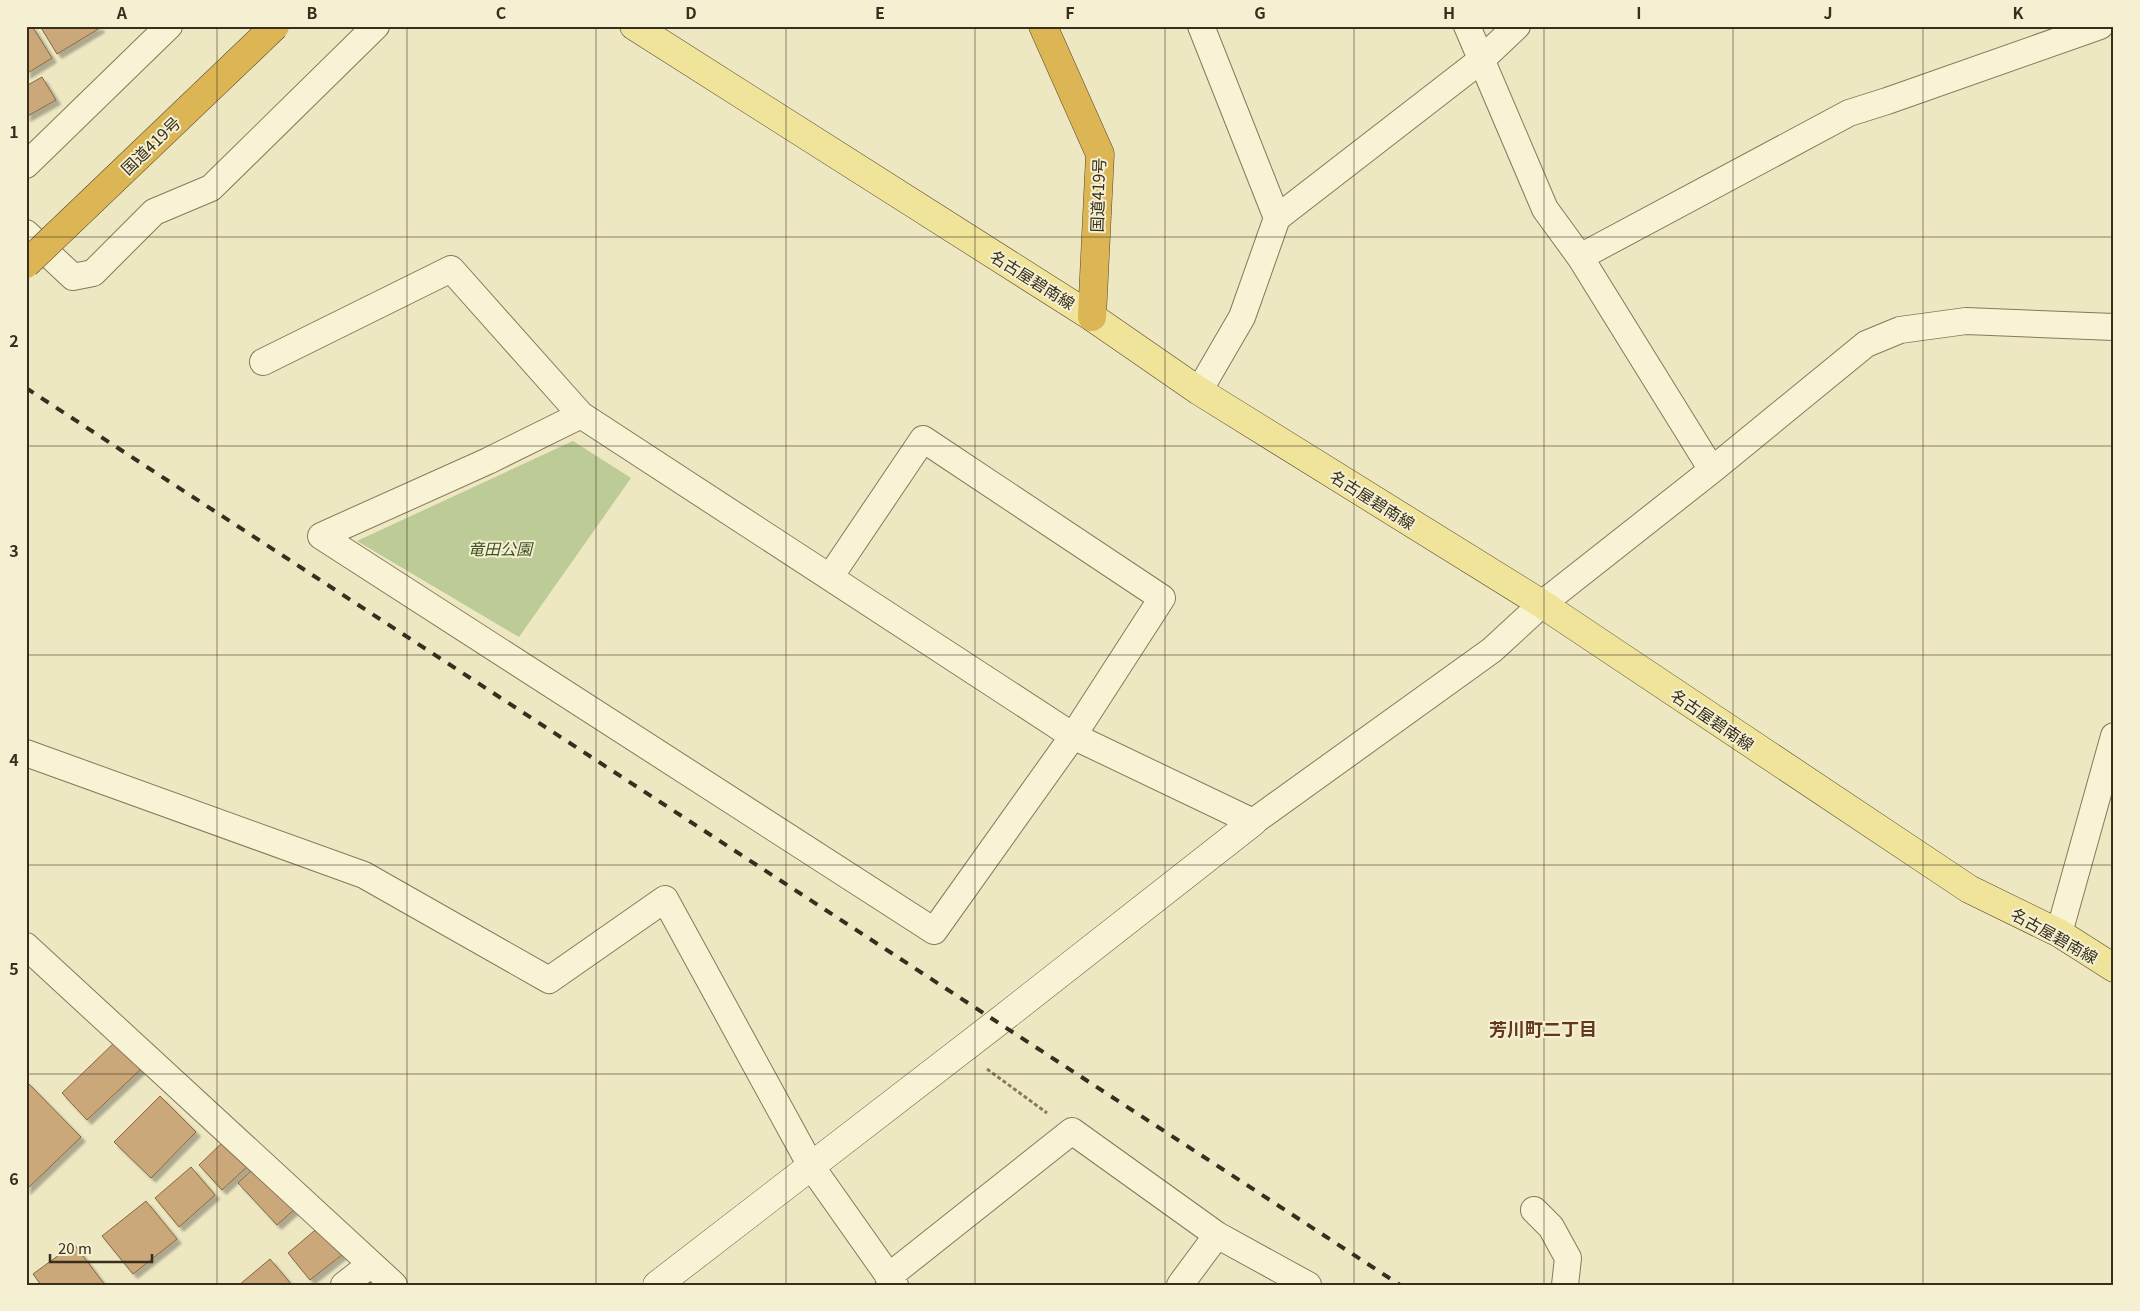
<svg xmlns="http://www.w3.org/2000/svg" width="2140" height="1311" font-family="Georgia,'Noto Sans JP',serif">
<style>
.green{fill:#bdcb96}
.building{fill:#cba879;stroke:#866740;filter:url(#shadow)}
.lines{fill:none;stroke-linecap:round;stroke-linejoin:round}
.street-casing{stroke:#87795a;stroke-width:28}
.secondary-casing{stroke:#695a3d;stroke-width:29}
.primary-casing{stroke:#55462e;stroke-width:29}
.highway-casing{stroke:#55462e;stroke-width:29}
.path{stroke:#87795a;stroke-width:3;stroke-dasharray:4 2.5;stroke-linecap:butt}
.street{stroke:#f8f3d5;stroke-width:26}
.secondary{stroke:#f8f3d5;stroke-width:28}
.primary{stroke:#f0e39a;stroke-width:28}
.highway{stroke:#dcb654;stroke-width:28}
.rail{stroke:#372e1e;stroke-width:4;stroke-dasharray:9 9;stroke-linecap:butt}
.highway-bridge-casing{stroke:#55462e;stroke-width:29;stroke-linecap:butt}
.highway-bridge{stroke:#dcb654;stroke-width:28}
.grid{fill:none;stroke:#372e1e;stroke-width:1;stroke-opacity:0.55}
.labels{text-anchor:middle;dominant-baseline:central;stroke-width:4;stroke-linejoin:round;paint-order:stroke}
.street-label{font-size:16px;fill:#372e1e;stroke:#f5f0d2}
.park-label{font-size:16px;font-style:italic;fill:#405324;stroke:#f5f0d2}
.neighbourhood-label{font-size:18px;font-weight:bold;fill:#63371e;stroke:#f5f0d2}
.neatline{fill:none;stroke:#372e1e;stroke-width:2}
.grid-label{font-size:16px;text-anchor:middle;font-weight:bold;fill:#372e1e}
</style>
<defs>
<filter id="shadow"><feDropShadow dx="4.5" dy="4.5" stdDeviation="1" flood-color="#0004"/></filter>
</defs>
<rect width="100%" height="100%" fill="#ede7c2"/>
<path class="green" d="M573,441l58,37 -112,159 -162,-96z"/>
<path class="building" d="M26,26h6l20,32 -26,16z
M40,26h59l1,2 -43,26z
M42,77l14,23 -30,17v-31z
M116,1041l26,27 -55,52 -25,-27z
M26,1081l55,56 -55,53z
M160,1096l36,36 -45,46 -37,-36z
M226,1139l24,25 -28,26 -23,-25z
M191,1167l24,28 -36,32 -24,-29z
M255,1167l40,42 -18,16 -39,-42z
M146,1201l31,38 -44,35 -31,-38z
M320,1226l23,28 -33,26 -22,-27z
M74,1244l31,41h-64l-8,-11z
M270,1259l22,26h-53z"/>
<g class="lines">
<g class="street-casing">
<path id="street" d="M1201,26l76,192
M1467,26l78,183 35,48 132,213
M26,165l143,-139
M26,233l47,44 20,-4 61,-61 57,-24 165,-162
M1580,257l269,-144 38,-12 213,-75
M263,362l188,-93 130,146 492,321 -139,195 -613,-395 167,-75 93,-46
M1199,391l43,-74 35,-99 204,-158 36,-34
M830,577l93,-138 239,159 -89,138 180,86 239,-172 50,-46 170,-134 154,-126 34,-14 66,-9 148,6
M26,753l338,122 185,105 116,-81 146,267 84,119
M2059,933l55,-197
M26,946l368,339
M1534,1210l17,17 17,31 -3,27
M1217,1235l91,50
M888,1277l184,-146 145,104 -37,50
M344,1285l27,-21"/>
</g>
<g class="secondary-casing">
<path id="secondary" d="M657,1285l341,-263 255,-200"/>
</g>
<g class="primary-casing">
<path id="primary" d="M634,26l458,291 107,74 343,213 427,285 90,44 55,35"/>
</g>
<g class="highway-casing">
<path id="highway" d="M1043,26l57,128 -8,163"/>
</g>
<path class="path" d="M987,1069l60,44"/>
<use href="#street" class="street"/>
<use href="#secondary" class="secondary"/>
<use href="#primary" class="primary"/>
<use href="#highway" class="highway"/>
<path class="rail" d="M26,388l1374,897"/>
<g class="highway-bridge-casing">
<path id="highway-bridge" d="M26,264l249,-238"/>
</g>
<use href="#highway-bridge" class="highway-bridge"/>
</g>
<path class="grid" d="M217,26v1259M407,26v1259M596,26v1259M786,26v1259M975,26v1259M1165,26v1259M1354,26v1259M1544,26v1259M1733,26v1259M1923,26v1259M26,237h2088M26,446h2088M26,655h2088M26,865h2088M26,1074h2088"/>
<g class="labels">
<g class="street-label">
<text transform="translate(150 145) rotate(-44)">国道419号</text>
<text transform="translate(1097 195) rotate(-88)">国道419号</text>
<text transform="translate(1033 279) rotate(32)">名古屋碧南線</text>
<text transform="translate(1373 499) rotate(32)">名古屋碧南線</text>
<text transform="translate(1713 719) rotate(34)">名古屋碧南線</text>
<text transform="translate(2055 935) rotate(29)">名古屋碧南線</text>
</g>
<g class="park-label">
<text x="500" y="548">竜田公園</text>
</g>
<g class="neighbourhood-label">
<text x="1543" y="1028">芳川町二丁目</text>
</g>
</g>
<rect width="2140" height="1311" fill="none" stroke="#f5f0d2" stroke-width="55"/>
<path d="M50 1254v8h102v-8" fill="none" stroke="#372e1e" stroke-width="2.5"/>
<text x="58" y="1254" font-size="15" fill="#372e1e" stroke="#f5f0d2" stroke-width="4" paint-order="stroke">20 m</text>
<rect x="28" y="28" width="2084" height="1256" class="neatline"/>
<g class="grid-label">
<text x="122" y="19">A</text>
<text x="312" y="19">B</text>
<text x="501" y="19">C</text>
<text x="691" y="19">D</text>
<text x="880" y="19">E</text>
<text x="1070" y="19">F</text>
<text x="1260" y="19">G</text>
<text x="1449" y="19">H</text>
<text x="1639" y="19">I</text>
<text x="1828" y="19">J</text>
<text x="2018" y="19">K</text>
<text x="14" y="138">1</text>
<text x="14" y="347">2</text>
<text x="14" y="557">3</text>
<text x="14" y="766">4</text>
<text x="14" y="975">5</text>
<text x="14" y="1185">6</text>
</g>
</svg>
